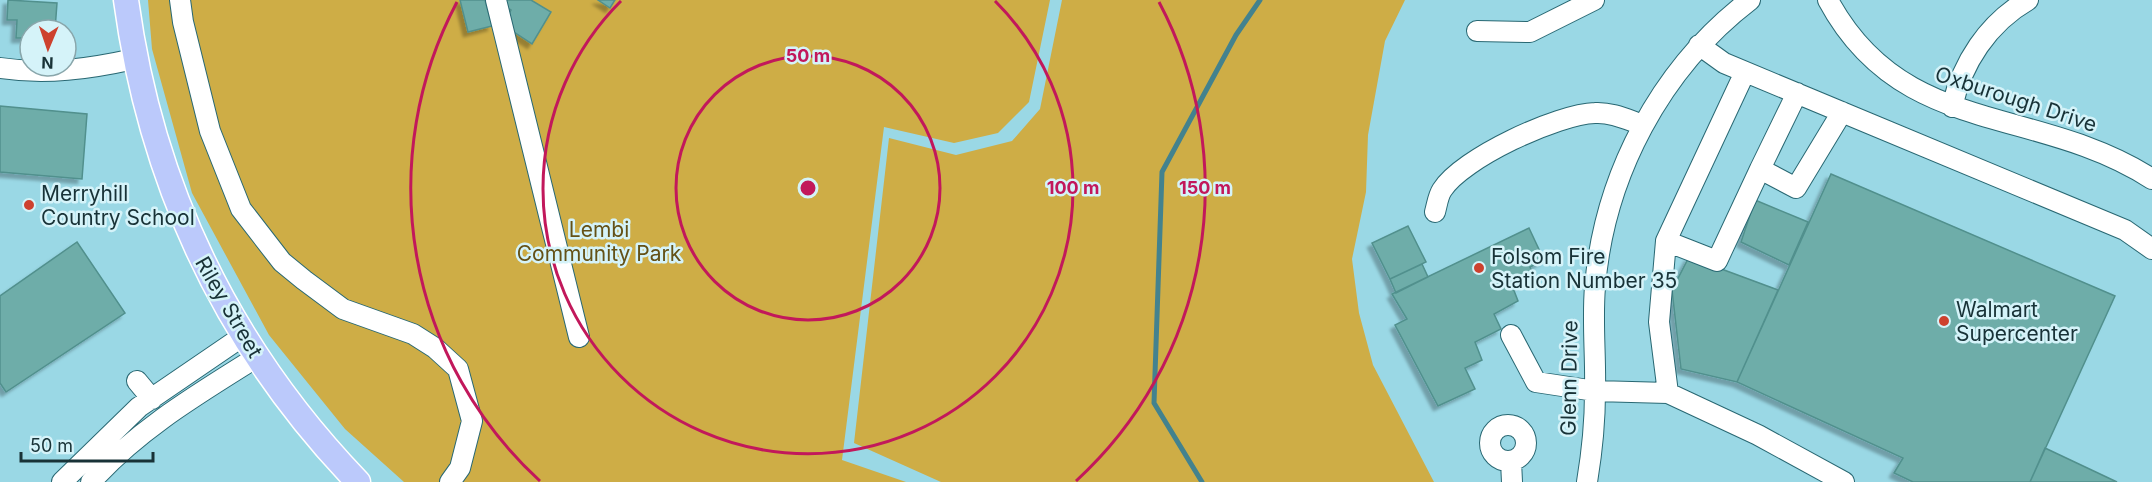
<svg xmlns="http://www.w3.org/2000/svg" width="2152" height="482" font-family="Inter,sans-serif">
<style>
.green{fill:#cead46}
.lines{fill:none;stroke-linecap:round;stroke-linejoin:round}
.stream{stroke:#43828e;stroke-width:5}
.building{fill:#6eada9;stroke:#51908d;stroke-width:1.5;filter:url(#shadow)}
.minor-casing{stroke:#296873;stroke-width:22}
.major-casing{stroke:#fff;stroke-width:27}
.minor{stroke:#fff;stroke-width:20}
.major{stroke:#bbc9fb;stroke-width:24}
.ring{fill:none;stroke:#c2185b;stroke-width:3}
.poi-dot{fill:#cd412e;stroke:#d5f3f9;stroke-width:2}
.labels{text-anchor:middle;dominant-baseline:central;stroke-width:5;stroke-linejoin:round;paint-order:stroke}
.street-label{font-size:21px;fill:#183237;stroke:#d5f3f9}
.poi-label{font-size:21px;fill:#183237;stroke:#d5f3f9;text-anchor:start}
.park-label{font-size:21px;fill:#645116;stroke:#d5f3f9}
.centre{fill:#c2185b;stroke:#d5f3f9;stroke-width:3}
.ring-label{font-size:18px;text-anchor:middle;font-weight:bold;fill:#c2185b;stroke:#d5f3f9;stroke-width:5;stroke-linejoin:round;paint-order:stroke}
</style>
<defs>
<filter id="shadow"><feDropShadow dx="-4.5" dy="4.5" stdDeviation="1.5" flood-color="#0004"/></filter>
</defs>
<rect width="100%" height="100%" fill="#9ad8e5"/>
<path class="green" d="M148,0h902l-21,102 -31,31 -44,10 -70,-16 -42,333 64,22h-502l-59,-53 -76,-94 -77,-142 -40,-144z
M1062,0h343l-20,41 -17,94 -2,57 -14,67 7,54 14,52 61,117h-493l-87,-39 35,-305 67,17 56,-14 28,-32z"/>
<g class="lines">
<path class="stream" d="M1202,482l-48,-79 8,-231 74,-137 24,-35"/>
</g>
<path class="building" d="M8,0l49,3 -2,27h-25v8h-14l1,-18h-10z
M460,0h25l7,26 -24,6z
M504,0h27l20,12 -19,32 -29,-19 8,-15 -5,-3z
M598,0h17l-5,8z
M0,106l87,8 -5,65 -82,-7z
M1831,174l284,122 -85,186h-117l-19,-9 9,-15 -166,-76z
M1755,200l53,22 -19,43 -48,-23z
M1408,226l18,36 -36,17 -18,-36z
M1529,228l15,32 -14,7 4,9 -21,12 5,13 -24,13 7,15 -26,13 7,18 -17,8 10,21 -37,17 -43,-81 12,-6 -15,-25z
M77,242l48,71 -119,79 -6,-9v-87z
M1689,257l89,33 -41,92 -56,-13 -9,-79z
M1422,264l6,13 -32,16 -6,-14z
M2045,448l72,34h-87z"/>
<g class="lines">
<g class="minor-casing">
<path id="minor" d="M180,0l3,22 27,109 31,78 41,53 22,18 39,29 70,25 22,14 23,21 14,52 -12,47 -10,14
M496,0l83,337
M1828,0c74,138 208,104 324,179
M1477,31l53,1 64,-32
M1699,45l25,18 401,167 27,19
M0,68c46,7 89,1 134,-9
M1745,72l-79,169 51,20 43,-92
M1797,93l-37,76 36,19 46,-76
M1952,107c10,-44 36,-84 76,-107
M1435,212c2,-7 3,-16 7,-22 20,-32 116,-76 153,-77 17,-1 33,7 48,12
M1666,241l-7,81 9,71
M1511,335l25,47 59,9 73,2 90,42 86,47
M137,381l15,18
M1490 443a18 18 0 1 1 36 0a18 18 0 1 1-36 0Z
M1511,461l1,21
M62,482l77,-75 104,-71
M91,482c46,-52 107,-88 166,-125
M1587,482c5,-30 8,-60 8,-90 1,-35 -3,-71 0,-105 9,-112 66,-219 155,-287"/>
</g>
<g class="major-casing">
<path id="major" d="M126,0c25,185 102,347 232,482"/>
</g>
<use href="#minor" class="minor"/>
<use href="#major" class="major"/>
</g>
<g class="ring">
<circle cx="808" cy="188" r="132"/>
<path d="M995 1A265 265 0 1 1 621 1"/>
<path d="M540 481A397 397 0 0 1 457 2M1159 2A397 397 0 0 1 1076 481"/>
</g>
<g class="poi-dot">
<circle cx="29" cy="205" r="6"/>
<circle cx="1479" cy="268" r="6"/>
<circle cx="1944" cy="321" r="6"/>
</g>
<g class="labels">
<g class="street-label">
<text transform="translate(2016 99) rotate(18)">Oxburough Drive</text>
<text transform="translate(229 307) rotate(60)">Riley Street</text>
<text transform="translate(1569 378) rotate(-89)">Glenn Drive</text>
</g>
<g class="poi-label">
<text x="41" y="193">Merryhill<tspan x="41" dy="24">Country School</tspan></text>
<text x="1491" y="256">Folsom Fire<tspan x="1491" dy="24">Station Number 35</tspan></text>
<text x="1956" y="309">Walmart<tspan x="1956" dy="24">Supercenter</tspan></text>
</g>
<g class="park-label">
<text x="599" y="229">Lembi<tspan x="599" dy="24">Community Park</tspan></text>
</g>
</g>
<circle cx="808" cy="188" r="9" class="centre"/>
<g class="ring-label">
<text x="808" y="62">50 m</text>
<text x="1073" y="194">100 m</text>
<text x="1205" y="194">150 m</text>
</g>
<g transform="translate(48 48) rotate(182)"><circle r="28" fill="#d5f3f9" stroke="#89a6ab" stroke-width="1.5"/>
<path d="M0-4.5L10 22L0 15L-10 22Z" fill="#cd412e"/>
<text y="-9" font-size="16" font-weight="bold" text-anchor="middle" fill="#183237">N</text>
</g>
<path d="M21 452v9h132v-9" fill="none" stroke="#183237" stroke-width="3"/>
<text x="30" y="452" font-size="18" fill="#183237" stroke="#d5f3f9" stroke-width="4.5" paint-order="stroke">50 m</text>
</svg>
